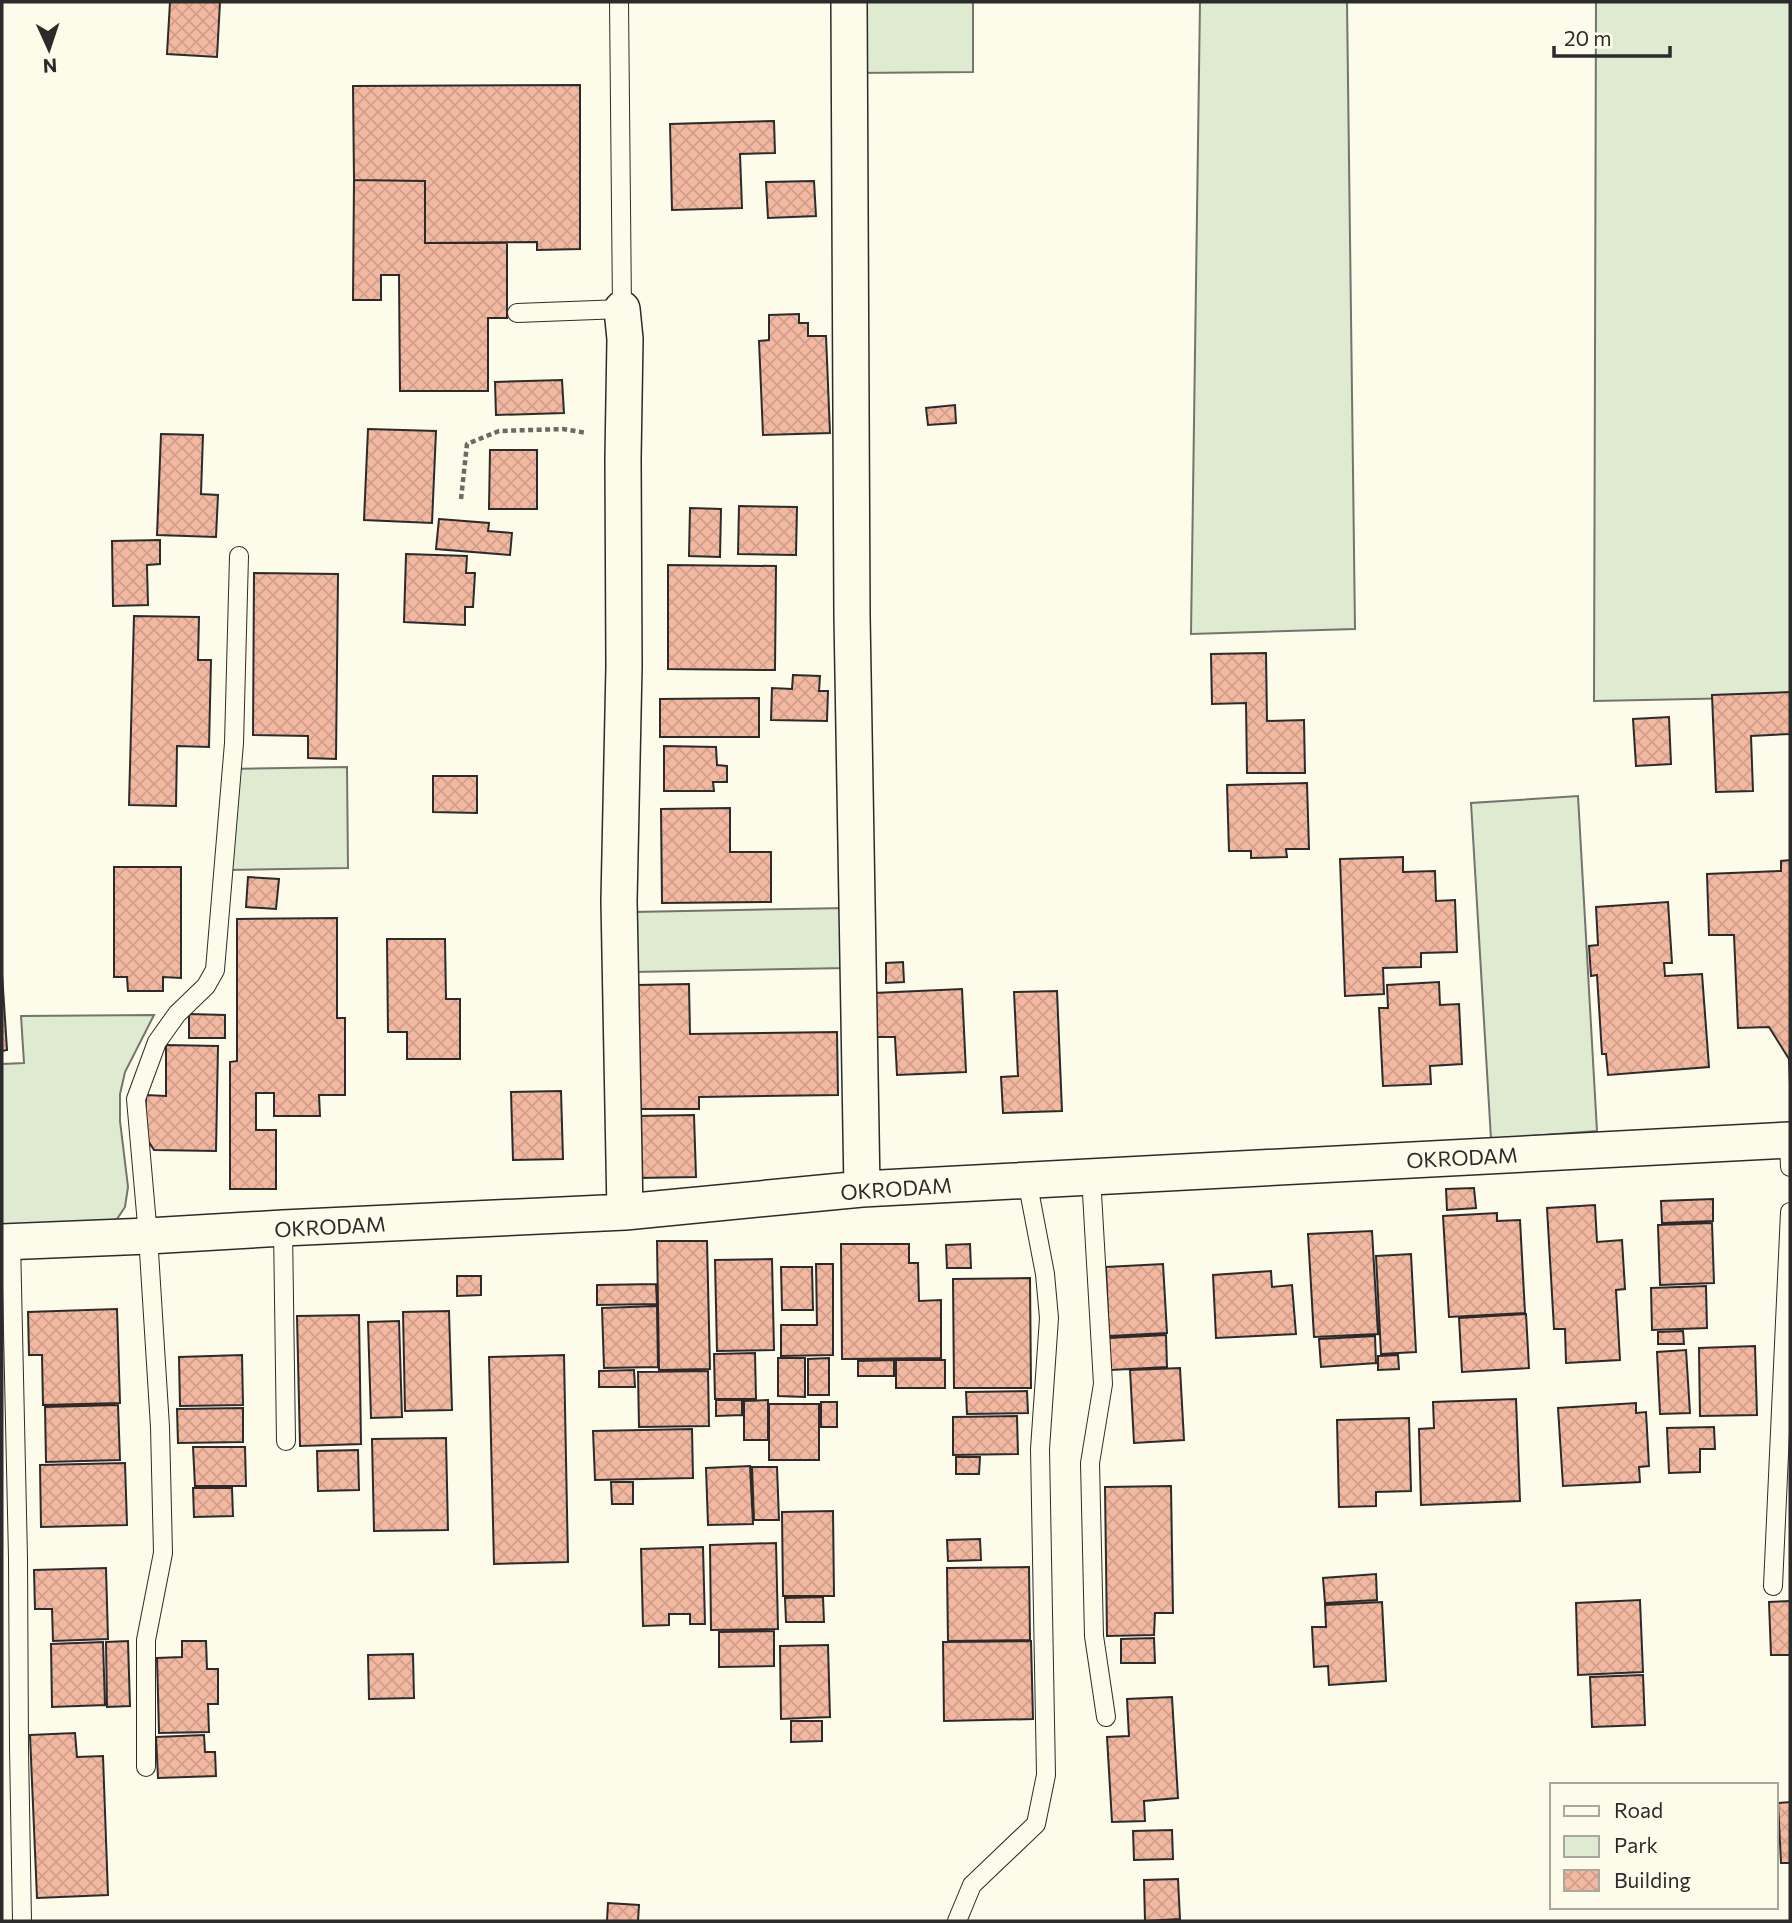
<svg xmlns="http://www.w3.org/2000/svg" width="1792" height="1923" font-family="Commissioner,sans-serif">
<style>
.green{fill:#deebd1;stroke:#74746e;stroke-width:2}
.building{fill:url(#building-cross-hatch);stroke:#2b2b2b;stroke-width:2}
.lines{fill:none;stroke-linecap:round;stroke-linejoin:round}
.service-casing{stroke:#2b2b2b;stroke-width:20}
.minor-casing{stroke:#2b2b2b;stroke-width:38}
.path{stroke:#6a6964;stroke-width:4.5;stroke-dasharray:5 3.5;stroke-linecap:butt}
.service{stroke:#fdfbea;stroke-width:18}
.minor{stroke:#fdfbea;stroke-width:35}
.labels{text-anchor:middle;dominant-baseline:central;stroke-width:5;stroke-linejoin:round;paint-order:stroke}
.street-label{font-size:21px;fill:#2b2b2b;stroke:#fdfbea}
</style>
<defs>
<pattern id="building-cross-hatch" width="8" height="8" patternUnits="userSpaceOnUse" patternTransform="scale(1.75)"><rect width="8" height="8" fill="#f2b8a0"/><path d="M0 0l8 8M0 8l8-8" fill="none" stroke="#d09e8a"/></pattern>
</defs>
<rect width="100%" height="100%" fill="#fdfbea"/>
<path class="green" d="M856,2h117v70l-118,1z
M1200,2h147l8,627 -164,5z
M1596,2h194v695l-196,4z
M347,767l1,101 -120,2 -3,-101z
M1578,796l19,335 -106,8 -20,-336z
M847,908v60l-213,4 -1,-60z
M154,1015l-29,57 -5,22v27l8,66 -3,20 -8,12 -18,4 -97,5v-164l22,-1 -3,-47z"/>
<path class="building" d="M170,2h50l-3,55 -50,-3z
M580,85v164l-43,1v-8l-112,1v-62l-71,-1 -1,-94z
M774,121l1,32 -35,1 2,54 -70,2 -2,-86z
M354,180l71,1v62h82v75h-19v73h-88l-1,-116h-18v25h-28z
M814,181l2,35 -48,2 -2,-36z
M799,314v9h9v13h18l4,97 -67,2 -4,-94 10,-1v-25z
M562,380l2,33 -68,2 -1,-33z
M955,405l1,18 -28,2 -2,-17z
M368,429l68,2 -4,92 -68,-3z
M161,434l42,1 -2,59 17,1 -2,42 -59,-2z
M490,450h47v59h-48z
M739,506l58,1 -1,48 -58,-1z
M690,508l31,1 -1,48 -31,-1z
M439,519l50,4 -1,8 24,2 -2,22 -74,-6z
M160,540v24l-13,1 1,40 -35,1 -1,-65z
M406,554l61,2 -1,17h9l-2,34h-8v18l-61,-3z
M668,565l108,1 -1,104 -107,-1z
M254,573l84,1 -2,185 -28,-1v-22l-55,-1z
M134,616l65,1 -1,43h13l-2,87 -32,-1 -1,60 -47,-1z
M1266,653l1,68 37,-1 1,53h-58l-1,-70 -34,1 -1,-50z
M793,675l27,1 -1,15h9l-1,30 -56,-1 1,-32 20,1z
M1790,692v42l-39,2 2,55 -37,1 -4,-97z
M759,698v39h-99v-38z
M1669,717l2,47 -35,2 -3,-47z
M664,746l52,1 1,18 10,1v16h-14l1,9h-50z
M433,776h44v37l-44,-1z
M1307,783l2,66h-23l1,8 -36,1v-7h-22l-2,-66z
M730,808v44h41v50l-109,1 -1,-94z
M1403,857v15l32,-1 1,30 19,-1 2,52 -36,1v14l-38,1 1,26 -39,2 -5,-137z
M1790,860v224l-1,-25 -20,-32 -31,1 -4,-93h-25l-2,-61 74,-3v-10z
M114,867h67v111l-18,-1v14h-35l-1,-14h-13z
M248,877l31,2 -3,30 -30,-2z
M1668,902l4,61h-8l1,13 37,-2 7,93 -101,8 -2,-21h-4l-5,-79 -6,1 -2,-30 9,-1 -2,-38z
M337,918v100h8v77h-26l1,21h-46v-23h-18v37h20v59h-46v-127l7,-1v-142z
M387,939h58l1,60h14v60h-53v-27h-19z
M903,962l1,20 -18,1v-20z
M2,973l5,77 -5,1z
M1439,982l1,23 19,-1 3,60 -32,2 1,18 -48,2 -4,-78h9l-1,-23z
M689,984l1,50 147,-2 1,63 -139,2v12h-60l-2,-124z
M962,989l4,83 -69,3 -2,-38h-20l-1,-44z
M1057,991l5,120 -59,2 -2,-36 17,-1 -4,-84z
M189,1014l36,1v23h-36z
M166,1045l52,1 -2,105 -62,-1 -9,-14 1,-41 20,1z
M561,1091l2,68 -50,1 -2,-68z
M694,1115l2,62 -58,1 -2,-62z
M1474,1188l2,20 -29,2 -1,-21z
M1713,1199v22l-51,2 -1,-22z
M1595,1205l2,37 25,-2 3,49 -9,1 4,70 -54,3 -1,-34h-11l-7,-121z
M1497,1213v8l23,-1 5,93 -76,4 -6,-101z
M1712,1223l2,60 -54,2 -2,-60z
M1372,1231l6,103 -64,3 -6,-103z
M657,1241h50l3,128 -51,1z
M841,1244h68v19h9l1,38 22,-1v58l-99,1z
M970,1244l1,24h-24l-1,-23z
M1411,1254l5,98 -35,2 -5,-98z
M772,1259l2,91 -57,1 -2,-91z
M816,1264h17v91l-52,1v-31h36z
M1163,1264l4,69 -58,3 -3,-69z
M781,1267h31l1,43h-31z
M1271,1271l1,16 20,-2 4,49 -80,4 -3,-63z
M457,1276h24v19l-24,1z
M1030,1278l1,110h-77l-1,-109z
M656,1284l1,20 -60,1v-20z
M1706,1286l1,42 -55,2 -1,-42z
M657,1306l1,61 -54,1 -2,-60z
M117,1309l3,94 -77,2 -1,-50h-13l-1,-43z
M449,1311l3,99 -47,1 -2,-99z
M1526,1314l3,54 -67,4 -3,-54z
M359,1315l2,129 -61,2 -3,-130z
M399,1321l3,96 -31,1 -3,-96z
M1683,1331l1,13h-26v-12z
M1166,1335l1,32 -56,3 -2,-32z
M1375,1336l1,27 -55,4 -2,-28z
M1755,1346l2,69 -57,1 -1,-68z
M1686,1350l4,63 -30,1 -3,-62z
M755,1353l1,46h-41l-1,-45z
M242,1355l1,50 -63,1 -1,-49z
M564,1355l4,207 -74,2 -5,-207z
M1398,1355l1,14 -21,1v-14z
M778,1358h27v39l-27,-1z
M829,1358v37h-21v-36z
M894,1360v16h-36v-15z
M896,1360h49v28h-49z
M1180,1368l4,72 -50,3 -4,-73z
M634,1370l1,17h-36v-16z
M708,1371l1,55 -70,1 -1,-55z
M1027,1391l1,22 -61,1 -1,-22z
M1516,1399l4,102 -99,4 -2,-76 15,-1 -1,-26z
M716,1400h26v15l-26,1z
M768,1400v40h-24v-39z
M821,1402h16v25h-16z
M1636,1403v10l10,-1 3,54 -10,1 1,15 -77,4 -5,-78z
M769,1404h50v56h-50z
M118,1405l2,55 -74,2 -1,-55z
M243,1408v34l-65,1 -1,-34z
M1017,1416l1,38 -65,1v-38z
M1409,1418l2,73 -35,1v14l-37,1 -2,-87z
M1714,1427l1,22h-15v23l-31,1 -2,-45z
M692,1429l1,49 -98,2 -2,-49z
M446,1438l2,92 -74,1 -2,-92z
M193,1447h52l1,39h-51z
M358,1450l1,40 -41,1 -1,-40z
M956,1457h24l-1,17h-23z
M125,1463l2,62 -86,2 -1,-62z
M750,1466l3,58 -45,1 -2,-57z
M752,1467h25l2,53h-25z
M611,1482h22v22h-21z
M1171,1486l2,127h-18l-1,22 -47,1 -2,-149z
M193,1488h39l1,28 -39,1z
M833,1511l1,85h-51l-1,-84z
M980,1539l1,21 -33,1 -1,-21z
M776,1543l2,86 -67,1 -1,-85z
M703,1547l2,77h-15v-10h-21v11l-26,1 -2,-77z
M1029,1567l1,73 -82,1 -1,-73z
M106,1568l2,71 -55,2 -1,-32h-17l-1,-39z
M1376,1574l1,26 -52,3 -2,-25z
M823,1597l1,25h-38l-1,-24z
M1640,1600l3,72 -65,3 -2,-72z
M1790,1601v54h-19l-2,-53z
M1382,1602l4,79 -57,4 -1,-19 -14,1 -2,-40h14l-1,-22z
M774,1631v35l-55,1v-35z
M1154,1638l1,25h-34v-24z
M128,1641l2,65 -23,1 -1,-65z
M182,1641h24l1,28h11v35h-10l1,28 -50,1 -2,-75 25,-1z
M1031,1641l2,78 -89,2 -1,-79z
M103,1642l2,63 -53,2 -1,-63z
M828,1645l2,72 -49,2 -1,-73z
M413,1654l1,44 -45,1 -1,-44z
M1643,1675l2,50 -53,2 -2,-50z
M1172,1697l6,101 -34,3 1,20 -33,1 -5,-85 22,-1 -2,-37z
M791,1721h31v20l-31,1z
M75,1733l2,24 26,-1 5,139 -71,3 -7,-163z
M204,1735l1,17h10l1,24 -58,2 -2,-41z
M1790,1802v61h-9l-3,-60z
M1172,1830l1,29 -39,1 -1,-29z
M1178,1879l2,40 -35,2 -1,-41z
M608,1903l31,2 -1,16h-31z"/>
<g class="lines">
<g class="service-casing">
<path id="service" d="M517,313l105,-4 -3,-307
M1789,1140l1,27
M1091,1176l12,208 -13,79 4,173 12,81
M283,1228l3,213
M11,1241l7,317 1,190 3,173
M1773,1586l17,-374
M146,1767v-127l17,-87 -3,-126 -12,-191 -12,-137 21,-57 20,-28 29,-28 9,-16 19,-227 5,-187
M957,1921l15,-36 64,-61 10,-49 -6,-326 9,-131 -4,-44 -18,-94"/>
</g>
<g class="minor-casing">
<path id="minor" d="M849,2l3,614 10,573
M622,309l3,30 -2,119 1,208 -5,235 6,311
M2,1242l146,-6 135,-8 342,-16 237,-23 928,-49"/>
</g>
<path class="path" d="M461,499l6,-55 32,-13 64,-2 24,4"/>
<use href="#service" class="service"/>
<use href="#minor" class="minor"/>
</g>
<g class="labels">
<g class="street-label">
<text transform="translate(1462 1157) rotate(-3)">OKRODAM</text>
<text transform="translate(896 1188) rotate(-4)">OKRODAM</text>
<text transform="translate(330 1226) rotate(-3)">OKRODAM</text>
</g>
</g>
<rect width="1792" height="1923" fill="none" stroke="#2b2b2b" stroke-width="7"/>
<rect x="1550" y="1783" width="228" height="126" fill="#fdfbea" stroke="#a9a89e" stroke-width="2"/>
<rect x="1564" y="1806" width="35" height="10" fill="#fdfbea" stroke="#a9a89e" stroke-width="2"/>
<text x="1614" y="1818" font-size="21" fill="#2b2b2b">Road</text>
<rect x="1564" y="1836" width="35" height="21" fill="#deebd1" stroke="#a9a89e" stroke-width="2"/>
<text x="1614" y="1853" font-size="21" fill="#2b2b2b">Park</text>
<rect x="1564" y="1870" width="35" height="21" fill="url(#building-cross-hatch)" stroke="#a9a89e" stroke-width="2"/>
<text x="1614" y="1888" font-size="21" fill="#2b2b2b">Building</text>
<g transform="translate(49 49) rotate(177)" stroke="#fdfbea" stroke-width="5" paint-order="stroke">
<path d="M0-5L12 26L0 18L-12 26Z" fill="#2b2b2b"/>
<text y="-10" font-size="19" font-weight="bold" text-anchor="middle" fill="#2b2b2b">N</text>
</g>
<path d="M1554 46v10h116v-10" fill="none" stroke="#2b2b2b" stroke-width="3.5"/>
<text x="1564" y="46" font-size="21" fill="#2b2b2b" stroke="#fdfbea" stroke-width="5" paint-order="stroke">20 m</text>
</svg>
